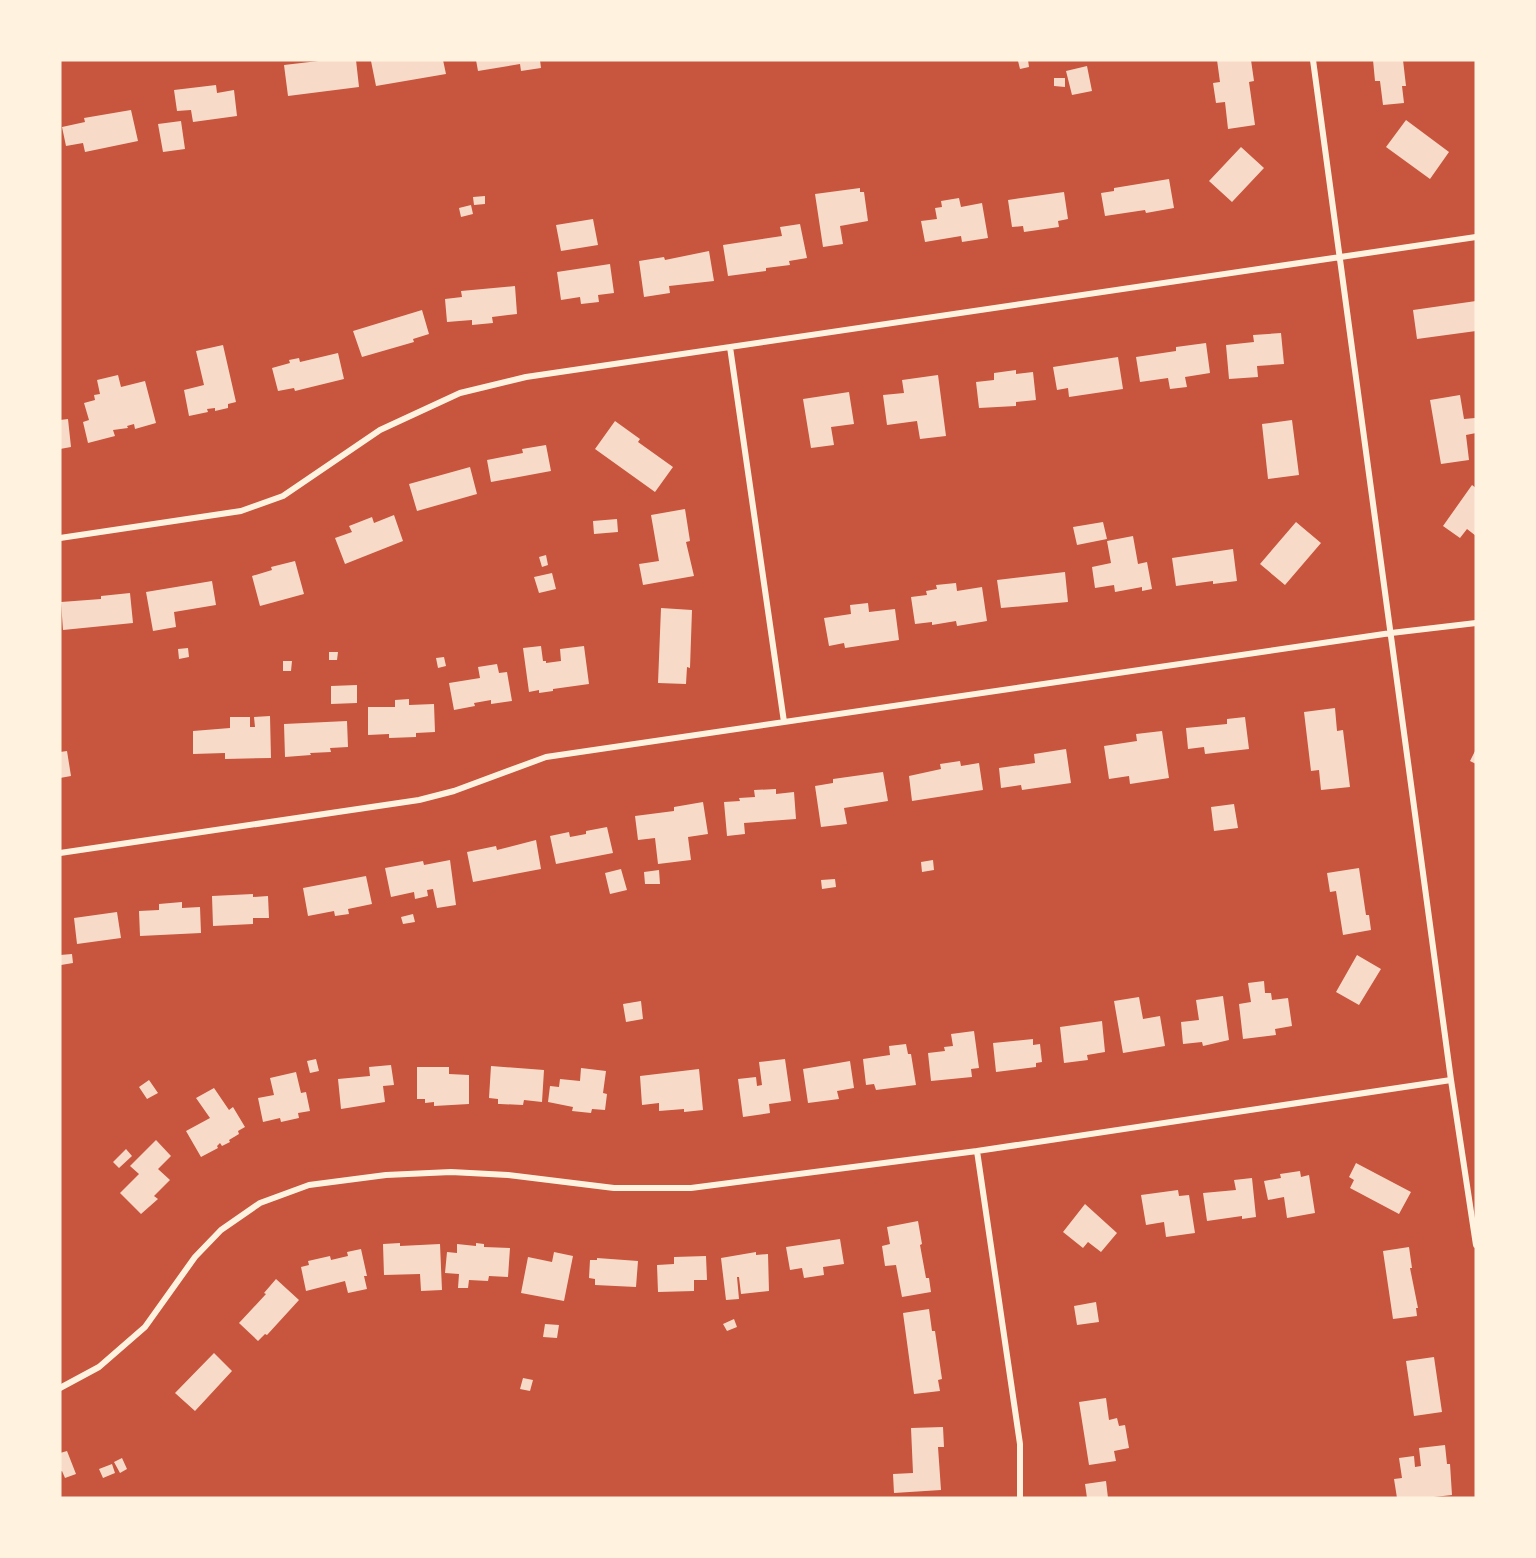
<svg xmlns="http://www.w3.org/2000/svg" width="1536" height="1558" font-family="Montserrat,sans-serif">
<style>
.building{fill:#f7dbc8}
.lines{fill:none;stroke-linecap:round;stroke-linejoin:round}
.minor{stroke:#fff3e0;stroke-width:6}
</style>
<rect width="100%" height="100%" fill="#c8553d"/>
<path class="building" d="M327,60h29l3,27 -71,9 -4,-31z
M443,60l3,14 -70,12 -5,-25z
M476,60h64l1,8 -20,3 -1,-7 -42,7z
M1028,60l1,7 -9,2 -2,-8z
M1217,60h34l3,21 -5,1 6,43 -27,4 -3,-27 -9,1 -3,-20 7,-1z
M1373,60h30l3,26h-4l2,17 -21,2 -3,-24h-5z
M1087,66l5,25 -20,4 -6,-24z
M1054,78h11v9l-11,-1z
M216,85l1,8 17,-3 3,26 -44,6 -2,-12 -14,1 -3,-21z
M131,110l7,31 -53,11 -2,-9 -17,3 -4,-19 23,-5 -1,-4z
M1406,120l43,32 -19,27 -44,-32z
M181,121l4,28 -22,3 -5,-28z
M1241,147l23,21 -32,34 -23,-21z
M1169,179l5,29 -28,5 -1,-3 -40,6 -4,-23 13,-2v-3z
M860,188v4h4l4,29 -28,5 3,18 -20,3 -8,-53z
M1064,192l4,27 -10,2 1,6 -35,5 -1,-6 -11,1 -4,-27z
M485,196v8l-11,1 -1,-8z
M959,198l2,9 21,-4 6,35 -26,4 -1,-6 -36,6 -4,-21 16,-2 -2,-11 7,-1 -1,-6z
M471,205l2,9 -12,3 -2,-9z
M593,219l5,26 -37,6 -5,-26z
M800,224l7,34 -18,3 1,4 -24,3v3l-38,5 -5,-31 59,-9 -2,-9z
M709,251l5,30 -45,5 1,7 -26,4 -5,-36 25,-4 1,3z
M610,264l4,29 -16,2 1,7 -18,2 -1,-7 -19,3 -4,-28z
M515,286l2,28 -25,3 1,6 -21,2v-5l-25,2 -2,-23 17,-2 -1,-6z
M1476,301v30l-59,8 -4,-29z
M422,310l7,24 -16,5 1,3 -52,15 -9,-26z
M1281,333l3,31 -27,2 1,11 -29,2 -3,-34 28,-3 -1,-7z
M1206,343l4,30 -25,4 2,10 -17,2 -2,-11 -28,4 -4,-25 40,-6v-4z
M223,345l13,57 -8,2v4l-13,3v-3l-8,1 1,3 -19,4 -5,-26 20,-5 -8,-34z
M338,353l6,26 -49,12 -1,-3 -16,3 -6,-23 18,-5 -1,-3 10,-2 1,4z
M1118,357l5,32 -54,8 -1,-9 -11,2 -4,-23z
M1016,370v4l17,-2 3,28 -20,2v4l-37,2 -3,-26 18,-2v-7z
M118,375l3,12 24,-6 11,42 -21,6 -1,-5 -7,2 1,2 -15,2 2,6 -27,7 -5,-21 6,-2 -5,-17 11,-3 -1,-5 6,-1 -3,-14z
M938,375l8,61 -26,3 -3,-18 -30,4 -4,-30 21,-2 -2,-13z
M849,392l5,32 -23,3 3,18 -23,3 -8,-49z
M1460,395l4,24 11,-1 1,15 -10,2 3,25 -28,4 -11,-64z
M68,419l3,28 -11,2v-29z
M1292,420l7,55 -31,4 -6,-55z
M615,421l25,18 -2,3 35,25 -18,25 -60,-43z
M546,445l5,26 -60,11 -4,-22 36,-7 -1,-4z
M470,467l7,27 -60,17 -8,-27z
M1472,485l4,3v48l-9,-7 -7,9 -17,-12z
M685,509l5,32 -4,1 8,34 -51,9 -4,-21 20,-3 -8,-46z
M394,515l9,26 -58,23 -10,-26 17,-6 -3,-6 23,-9 2,6z
M617,519l1,13 -24,2 -1,-13z
M1103,522l4,17 -30,6 -4,-18z
M1296,522l25,21 -36,42 -25,-21z
M1133,536l5,28 9,-2 5,27 -10,2v-4l-27,5 -1,-7 -19,3 -3,-21 19,-4 -4,-22z
M1233,549l4,32 -24,3v-3l-37,5 -4,-28z
M546,555l2,10 -6,2 -3,-10z
M295,561l9,33 -44,12 -8,-30 20,-6 -1,-3z
M1065,572l3,30 -67,6 -4,-28z
M552,573l4,16 -17,4 -5,-16z
M212,581l4,24 -42,7 2,15 -23,4 -7,-39z
M956,583l1,8 25,-4 5,34 -30,5 -1,-5 -24,4v-3l-17,2 -4,-27 16,-2 -1,-4 11,-2 -1,-4z
M130,593l3,30 -70,7 -2,-28 40,-3v-3z
M868,603l1,9 26,-3 4,31 -54,8 -1,-5 -15,3 -5,-28 27,-4 -1,-9z
M661,608l31,2 -2,58 -3,-1 -1,17 -28,-1z
M541,646l2,15h3v2l15,-2 -1,-12 24,-3 5,38 -36,5v2l-14,2v-3l-10,2 -6,-44z
M188,648l1,9 -10,2 -1,-10z
M329,652h9l-1,8h-8z
M444,657l2,9 -8,2 -2,-10z
M283,661h9l-1,10h-8z
M497,664l2,9 8,-1 5,29 -21,3v-4l-17,3 1,3 -21,4 -5,-27 31,-5 -2,-11z
M357,685v18l-26,1v-18z
M409,699v6l25,-1 1,28 -19,1v4l-27,1v-4l-21,1v-28h27v-7z
M1335,708l2,23 6,-1 7,57 -29,3 -2,-20 -8,1 -7,-59z
M270,716l1,42 -46,1v-6l-32,1v-23l37,-3v-11h20v10h5l-1,-10z
M1245,717l4,32 -44,5 -1,-7 -16,2 -2,-21 41,-4v-5z
M347,721l1,26 -18,1 1,4 -21,1 1,2 -26,2 -1,-33z
M1162,731l7,47 -39,6 -1,-8 -20,3 -5,-33 33,-5 -1,-7z
M1066,749l5,34 -49,7 -1,-5 -20,3 -2,-20 36,-5 -1,-9z
M1476,749v15l-6,-3z
M67,751l4,25 -11,2v-26z
M960,761l1,5 18,-3 4,27 -71,11 -3,-25 32,-7 -1,-5z
M883,772l5,29 -44,7 3,16 -26,3 -6,-41 18,-3v-4z
M776,789v5l18,-2 2,27 -52,4 1,11 -18,2 -3,-34 16,-1 -1,-3 16,-1 -1,-7z
M703,802l5,32 -20,3 3,23 -33,4 -3,-26 -17,2 -3,-24 39,-5v-4z
M1234,804l4,24 -24,3 -3,-24z
M607,827l6,26 -57,11 -6,-28 19,-4 1,5 16,-3v-3z
M536,840l5,29 -68,13 -6,-30 29,-6 1,4z
M450,860l6,45 -19,3 -4,-19 -6,1 1,6 -13,3 -1,-7 -23,5 -6,-29 38,-7 1,4z
M933,860l1,10 -12,2 -1,-10z
M1359,868l7,47h3l2,15 -28,5 -7,-44 -6,1 -3,-19z
M621,869l6,21 -17,4 -5,-21z
M659,870l1,14h-15l-1,-12z
M366,876l6,28 -24,5 1,5 -14,2 -1,-5 -26,5 -5,-28z
M835,879l1,8 -14,2 -1,-9z
M253,894v3l15,-1 1,22h-16v6l-40,2 -1,-30z
M182,902v6l18,-1 1,26 -61,3 -1,-25 20,-1v-6z
M117,912l4,26 -44,6 -3,-26z
M413,914l2,8 -12,2 -2,-7z
M72,954l1,9 -12,2 -1,-10z
M1357,955l24,14 -22,36 -23,-13z
M1264,981l1,12h6l1,7 16,-2 4,28 -17,3 1,6 -33,4 -4,-35 12,-2 -3,-19z
M1223,996l6,44 -26,6 -1,-4 -19,2 -2,-22 18,-2 -3,-20z
M1139,997l4,22 17,-3 5,30 -42,7 -9,-52z
M641,1001l2,18 -17,3 -3,-18z
M1102,1021l3,31 -18,3 1,5 -24,3 -4,-36z
M974,1031l5,37 -8,1 1,8 -41,4 -3,-28 17,-2 -1,-4 9,-1 -2,-12z
M1033,1039v6l7,-1 2,18 -6,1v4l-40,5 -3,-29z
M906,1044l2,10h3l5,31 -40,5 -2,-6 -8,1 -3,-26 27,-4 -1,-9z
M316,1059l3,12 -9,2 -3,-12z
M785,1059l6,42 -22,3 1,9 -27,4 -5,-38 18,-2 1,9 5,-1 -3,-23z
M850,1061l4,27 -17,3 2,8 -31,4 -5,-34z
M391,1065l3,20 -11,1 2,16 -44,7 -3,-30 32,-3 -1,-9z
M491,1066l53,4 -2,32 -18,-2 -1,5 -23,-1h-2v-5l-9,-1z
M417,1067h32v7l20,1v29l-35,2v-4l-9,1v-4h-8z
M581,1068l25,3 -3,22 4,1 -2,16 -13,-1 -1,4 -19,-2 1,-4 -25,-5 2,-16 9,1 1,-8 20,2z
M699,1069l4,41 -19,2v-3l-25,2v-8l-17,2 -2,-29z
M296,1072l5,21 5,-1 4,19 -12,2 1,5 -18,4 -1,-4 -17,4 -5,-24 16,-3 -4,-17z
M149,1080l9,13 -11,6 -8,-12z
M214,1088l15,22 4,-3 12,20 -7,4 1,3 -10,6 1,2 -8,4 -2,-3 -3,3 1,2 -17,9 -15,-26 24,-13 -14,-20z
M156,1140l15,16 -13,13 12,11 -16,16 4,3 -17,15 -21,-21 19,-19 -9,-8z
M126,1149l6,7 -13,12 -6,-6z
M1356,1163l55,29 -12,22 -49,-26 4,-8 -5,-3z
M1300,1171l1,6 8,-2 6,38 -28,5 -3,-21 -16,3 -4,-19 17,-3 -1,-4z
M1252,1178l4,39 -14,2v-3l-35,5 -4,-28 33,-3 -2,-10z
M1178,1190l1,6 10,-1 6,38 -29,4 -2,-15 -18,3 -5,-30z
M1085,1204l32,29 -16,19 -13,-10 -5,6 -20,-16z
M918,1221l4,23 -2,1 6,33h3l2,14 -29,5 -6,-32 -11,1 -3,-20 8,-2 -3,-17z
M840,1239l4,25 -21,3 1,8 -20,3 -2,-10 -12,2 -4,-23z
M400,1243v3l40,-2 2,46 -21,1 -1,-17 -36,1 -1,-31z
M476,1243l8,1v3l26,1 -2,29 -19,-1 -1,5 -19,-1 -1,8h-10l1,-14 -14,-1 2,-21 10,1v-9l19,2z
M1409,1247l3,21h-2l8,40h-2l1,8 -24,3 -10,-68z
M361,1249l6,27h-3l3,13 -19,4 -3,-12 -39,10 -5,-24 8,-2 -1,-4 22,-5 1,4 17,-4 -1,-4z
M554,1252l19,4 -9,45 -43,-8 7,-36 24,5z
M756,1252v3l12,-1 1,37 -28,3 -2,-17h-2l2,22 -13,1 -5,-42z
M706,1256l1,24h-13v11l-36,1 -1,-27 17,-1v-7z
M597,1258l41,3 -2,26 -41,-2v-6l-6,-1 1,-18h7z
M276,1279l23,21 -32,35 -2,-1 -7,7 -19,-18 27,-29 -2,-1z
M1096,1302l3,20 -22,3 -3,-19z
M929,1309l3,22h3l7,48 -4,1 2,11 -26,3 -11,-81z
M734,1319l3,8 -10,4 -4,-7z
M545,1324l14,1 -2,13 -14,-1z
M214,1353l18,18 -37,40 -20,-18z
M1434,1357l8,55 -28,4 -8,-55z
M523,1378l10,2 -3,11 -10,-2z
M1106,1398l3,22 8,-2 2,8 6,-1 4,23 -15,3 2,10 -27,4 -10,-63z
M943,1427l1,20h-6l3,43 -47,3 -1,-19 20,-1 -2,-45z
M1445,1445l2,19h3l2,31 -27,3h-28l-3,-19 8,-1 -3,-20 15,-2 1,11 6,-1 -2,-18z
M67,1451l9,23 -11,4 -3,-7 -2,1v-19z
M122,1458l5,11 -7,4 -6,-11z
M112,1464l3,9 -12,5 -4,-9z
M1106,1481l2,17h-21l-2,-14z"/>
<g class="lines">
<path class="minor" d="M1313,60l138,1020 25,165
M730,347l54,375
M60,538l181,-27 42,-15 97,-66 80,-37 66,-16 950,-140
M60,853l359,-53 35,-9 92,-34 845,-124 85,-10
M977,1151l43,293v54
M60,1388l39,-21 46,-40 50,-70 26,-27 39,-27 49,-18 77,-10 65,-3 57,3 106,13h77l286,-37 474,-71"/>
</g>
<rect width="1536" height="1558" fill="none" stroke="#fff3e0" stroke-width="123"/>
</svg>
